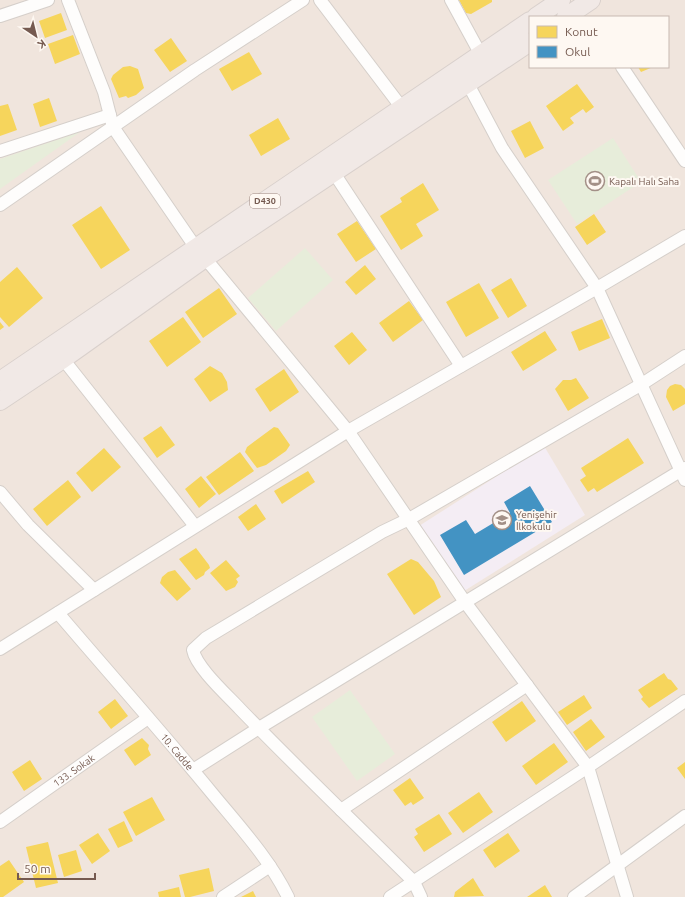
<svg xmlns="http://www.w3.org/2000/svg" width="685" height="897" font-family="Ubuntu,sans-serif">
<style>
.residential{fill:#f0e5dd;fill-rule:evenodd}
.education{fill:#f4edf4}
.green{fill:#e7edda}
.homes{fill:#f6d55c}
.schools{fill:#4393c3}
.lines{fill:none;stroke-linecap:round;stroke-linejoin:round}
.minor-casing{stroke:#d5cfca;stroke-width:14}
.highway-casing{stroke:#d9d0cc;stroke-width:20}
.minor{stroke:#fefdfc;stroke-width:12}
.highway{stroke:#f1e9e6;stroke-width:18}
.labels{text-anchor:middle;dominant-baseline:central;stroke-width:4;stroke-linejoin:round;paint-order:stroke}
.shield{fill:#fef8f2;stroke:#9e8981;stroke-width:1}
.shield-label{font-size:9px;font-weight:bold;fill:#755a50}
.poi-label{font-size:10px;fill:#755a50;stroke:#fef8f2;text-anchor:start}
.street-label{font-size:10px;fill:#755a50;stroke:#fef8f2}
</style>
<rect width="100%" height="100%" fill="#f8f3ee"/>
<path class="residential" d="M0,0h685v897h-685zM530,17h138v50h-138z"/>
<path class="education" d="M544,446l41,69 -124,78 -42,-67z"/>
<path class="green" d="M80,132l-80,57v-30z
M613,138l28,44 -64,42 -29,-44z
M305,248l28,32 -57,51 -28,-33z
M350,690l45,64 -38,27 -45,-64z"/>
<path class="homes" d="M459,0h33v2l-21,12 -5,-1z
M61,13l6,17 -22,8 -6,-17z
M73,35l7,19 -25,10 -7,-20z
M171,38l16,23 -17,11 -16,-22z
M249,52l13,22 -30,17 -13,-22z
M130,66l8,3 6,19 -8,7 -8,3 -2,-2 -7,2 -8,-19 2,-4 10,-8z
M638,67h15l-12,5z
M577,84l17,23 -8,6 -3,-4 -13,9 4,5 -11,8 -17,-25z
M49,98l8,23 -17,6 -7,-23z
M8,104l9,26 -17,6v-30z
M278,118l12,21 -29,17 -12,-21z
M530,121l14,27 -19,10 -14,-27z
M423,183l16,27 -23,14 7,12 -22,14 -21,-34 22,-14 -2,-4z
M101,206l29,44 -29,19 -29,-44z
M594,214l12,18 -19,13 -12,-18z
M357,221l19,28 -20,13 -19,-28z
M365,265l11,14 -20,16 -11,-13z
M17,267l26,31 -34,29 -9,-10v-35z
M511,278l16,28 -19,12 -17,-28z
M479,283l20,35 -33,19 -20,-35z
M219,288l18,26 -34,24 -18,-26z
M409,301l14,19 -30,22 -14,-19z
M183,317l18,25 -34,25 -18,-26z
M602,319l8,19 -31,13 -8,-19z
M0,322l4,5 -4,3z
M545,331l12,19 -34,21 -12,-19z
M352,332l15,18 -18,15 -15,-19z
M210,366l12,7 5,9 1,8 -18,12 -16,-23z
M284,369l15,23 -29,20 -15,-23z
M576,378l13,20 -21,13 -13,-22 8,-9h8z
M675,384l6,1 4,4v15l-12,7 -7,-14 1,-7 3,-4z
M161,426l14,19 -18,13 -14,-20z
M274,427l4,1 12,17 -4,6 -20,14 -9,3 -12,-16 2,-5z
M628,438l16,25 -47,29 -3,-4 -6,4 -8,-12 6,-4 -5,-8z
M104,448l17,19 -29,25 -16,-19z
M240,452l14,19 -35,24 -13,-18z
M308,471l7,11 -33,22 -8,-13z
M201,476l15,18 -17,14 -14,-19z
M68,480l13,17 -34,29 -14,-17z
M256,504l10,15 -18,12 -10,-14z
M196,548l13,17 1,3 -5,4 -1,3 -8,5 -17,-21z
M411,559l7,3 16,19 7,16 -27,18 -27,-41z
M226,560l14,16 -4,3 2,3 -3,5 -9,4 -16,-18z
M175,570l16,19 -14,12 -17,-18 2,-6 6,-5z
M664,673l4,6 3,1 7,9 -29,19 -8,-9 2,-2 -5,-7z
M584,695l8,13 -25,17 -9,-13z
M115,699l13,17 -17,13 -13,-17z
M522,701l14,20 -30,21 -14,-20z
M591,719l14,18 -19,14 -13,-19z
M142,738l7,7 -1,4 3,6 -16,11 -11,-16z
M554,743l14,19 -32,23 -14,-19z
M30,760l12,19 -18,12 -12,-19z
M685,762v17l-8,-11z
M410,778l14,20 -11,7 -2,-3 -6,4 -12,-16z
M479,792l14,20 -30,21 -15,-20z
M152,797l13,23 -29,16 -13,-24z
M439,814l13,20 -28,18 -10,-15 4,-3 -3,-5z
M124,821l9,20 -15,7 -10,-19z
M98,833l12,18 -18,13 -13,-19z
M508,833l12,18 -25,17 -12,-18z
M48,842l10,41 -22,5 -10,-41z
M76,850l6,21 -18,6 -6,-22z
M9,860l15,22 -21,15h-3v-31z
M209,868l5,23 -24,6h-5l-6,-22z
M473,878l11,18 -30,1 1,-5z
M545,885l7,12h-25z
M179,887l2,10h-22l-1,-5z
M253,891l3,6h-15z"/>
<path class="schools" d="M530,486l22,36 -88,53 -24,-40 26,-15 9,14 35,-21 -6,-11z"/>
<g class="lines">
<g class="minor-casing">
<g id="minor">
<path d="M68,0l36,92 9,35 83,121"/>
<path d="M320,0l82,108"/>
<path d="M451,0l30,55"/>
<path d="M0,16l48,-16"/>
<path d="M622,67l63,94"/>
<path d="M468,84l34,64 95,140 88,192"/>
<path d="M0,151l110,-36"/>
<path d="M334,173l127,193"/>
<path d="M0,205l195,-135 108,-70"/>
<path d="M205,258l143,173 117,171 123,165 39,130"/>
<path d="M63,359l132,167"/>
<path d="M0,492l28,33 66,65"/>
<path id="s1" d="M58,613c51,60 103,118 153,179 27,33 58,66 77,105"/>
<path d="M0,649l348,-218 249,-143 88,-52"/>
<path d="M193,770l66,-42 426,-260"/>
<path d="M341,810l186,-125"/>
<path id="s2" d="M0,822l148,-104"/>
<path d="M223,897l47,-31"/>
<path d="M390,897l198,-130 97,-66"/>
<path d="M421,897l-7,-15c-58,-58 -117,-114 -174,-173 -13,-14 -44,-42 -47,-59l13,-12 176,-106 27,-13 233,-135 43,-28"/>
<path d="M574,897l111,-81"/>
</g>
</g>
<g class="highway-casing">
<path id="highway" d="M536,17l25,-17
M566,17l25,-17
M0,381l530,-360
M0,401l63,-42 142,-101 325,-216"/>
</g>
<use href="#minor" class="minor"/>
<use href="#highway" class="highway"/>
</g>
<defs>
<g id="stadium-ring" transform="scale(1)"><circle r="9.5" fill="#fef8f2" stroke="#a39087" stroke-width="1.5"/><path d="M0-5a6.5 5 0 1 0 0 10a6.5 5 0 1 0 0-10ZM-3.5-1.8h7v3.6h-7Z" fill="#a39087"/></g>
<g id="school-ring" transform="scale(1)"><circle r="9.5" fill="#fef8f2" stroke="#a39087" stroke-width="1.5"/><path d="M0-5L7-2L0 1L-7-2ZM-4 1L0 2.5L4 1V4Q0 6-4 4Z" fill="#a39087"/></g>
</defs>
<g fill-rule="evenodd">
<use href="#stadium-ring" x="595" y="181"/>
<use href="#school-ring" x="502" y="520"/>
</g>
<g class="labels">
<rect class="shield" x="250" y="194" width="30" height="14" rx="3"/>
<g class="shield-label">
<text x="265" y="201">D430</text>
</g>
<g class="poi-label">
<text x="609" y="181">Kapalı Halı Saha</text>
<text x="516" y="514">Yenişehir<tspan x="516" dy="12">İlkokulu</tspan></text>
</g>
<g class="street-label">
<text stroke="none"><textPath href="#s1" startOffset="183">10. Cadde</textPath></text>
<text stroke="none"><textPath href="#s2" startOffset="90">133. Sokak</textPath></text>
</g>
</g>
<rect x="529" y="16" width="140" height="52" fill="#fef8f2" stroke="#c7b9b1"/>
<rect x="537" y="26" width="20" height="12" fill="#f6d55c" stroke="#c7b9b1"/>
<text x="565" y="36" font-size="12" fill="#755a50">Konut</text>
<rect x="537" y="46" width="20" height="12" fill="#4393c3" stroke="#c7b9b1"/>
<text x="565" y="56" font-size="12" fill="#755a50">Okul</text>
<g transform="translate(36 36) rotate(145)" stroke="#fef8f2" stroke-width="3" paint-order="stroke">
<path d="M0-3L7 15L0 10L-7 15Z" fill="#755a50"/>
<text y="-6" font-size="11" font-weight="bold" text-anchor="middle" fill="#755a50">K</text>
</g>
<path d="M18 873v6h77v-6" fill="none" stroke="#755a50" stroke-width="2"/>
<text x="24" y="873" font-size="12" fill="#755a50" stroke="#fef8f2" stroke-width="3" paint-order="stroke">50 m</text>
</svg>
